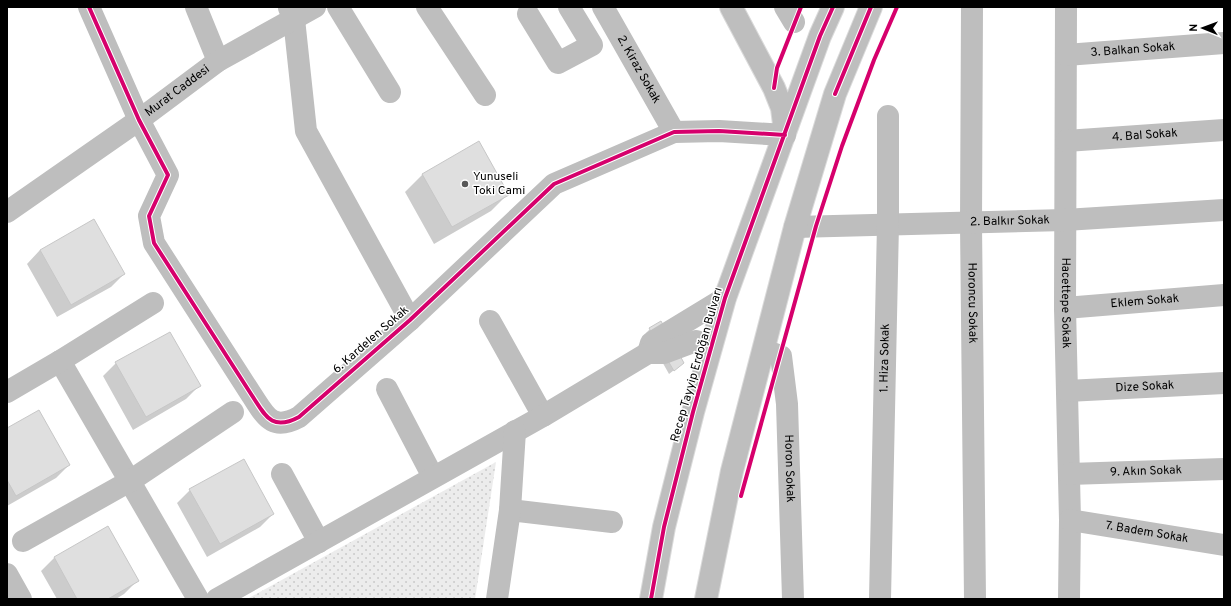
<svg xmlns="http://www.w3.org/2000/svg" width="1231" height="606" font-family="Overpass,sans-serif">
<style>
.grass{fill:url(#grass-dots)}
.shadow{fill:#0003}
.building{fill:#dfdfdf;stroke:#c7c7c7}
.lines{fill:none;stroke-linecap:round;stroke-linejoin:round}
.major-casing{stroke:#dbdbdb;stroke-width:24}
.minor{stroke:#bebebe;stroke-width:22}
.major{stroke:#bebebe;stroke-width:22}
.cycleway-casing{stroke:#fff;stroke-width:6}
.cycleway{stroke:#d6006c;stroke-width:4}
.poi-dot{fill:#595959;stroke:#fff;stroke-width:1.5}
.labels{text-anchor:middle;dominant-baseline:central;stroke-width:3;stroke-linejoin:round;paint-order:stroke}
.street-label{font-size:12px;fill:#000;stroke:#fff}
.poi-label{font-size:12px;fill:#000;stroke:#fff;text-anchor:start}
</style>
<defs>
<pattern id="grass-dots" width="8" height="8" patternUnits="userSpaceOnUse"><rect width="8" height="8" fill="#ececec"/><path d="M2 2h.1M6 6h.1" fill="none" stroke="#c9c9c9" stroke-width="1.8" stroke-linecap="round"/></pattern>
</defs>
<rect width="100%" height="100%" fill="#fff"/>
<path class="grass" d="M496,462l-21,137h-228z"/>
<path class="shadow" d="M479,143l29,51 -17,17 -57,33 -29,-52 17,-17z
M40,250l84,24 -13,13 -54,30 -30,-53z
M650,329l28,38 -9,7 -23,-41z
M116,363l83,23 -13,13 -53,31 -30,-54z
M7,430l62,35 -13,13 -49,28z
M190,490l83,24 -13,13 -53,30 -30,-54z
M108,528l29,53 -13,13 -8,5h-59l-16,-28 13,-13z"/>
<path class="building" d="M479,141l30,54 -57,32 -30,-53z
M94,219l31,55 -54,31 -31,-55z
M661,321l23,42 -10,8 -25,-43z
M170,332l31,54 -55,31 -31,-55z
M39,410l31,55 -54,31 -9,-16v-52z
M244,459l30,55 -54,30 -31,-55z
M108,526l31,55 -31,18h-31l-23,-42z"/>
<g class="lines">
<g class="major-casing">
<path id="major" d="M731,7l43,81 8,20 3,24
M651,599l13,-72 29,-115 32,-114 95,-262 13,-29
M706,599l26,-128 63,-244 40,-133 36,-87"/>
</g>
<g class="minor">
<path d="M89,7l50,113 29,55 -19,41 5,27 97,151c14,21 20,38 48,23l111,-97 144,-136 120,-52 45,-1 66,4"/>
<path d="M196,7l22,54"/>
<path d="M338,7l52,85"/>
<path d="M427,7l58,88"/>
<path id="s1" d="M603,7l71,125"/>
<path d="M785,7l9,15"/>
<path id="s2" d="M972,7l-1,217 4,375"/>
<path id="s3" d="M1066,7l-1,301 5,212 -1,79"/>
<path d="M289,8l5,11 12,112 104,189"/>
<path d="M528,14l30,49 34,-18 -23,-38"/>
<path id="s4" d="M1066,55l158,-12"/>
<path id="s5" d="M1066,141l158,-11"/>
<path id="s6" d="M7,212l132,-92 79,-59 97,-54"/>
<path id="s7" d="M795,227l270,-7 159,-10"/>
<path id="s8" d="M1065,308l159,-13"/>
<path d="M490,321l53,95"/>
<path id="s9" d="M764,350l17,6 6,48 6,195"/>
<path d="M648,353l3,-10 74,-45"/>
<path d="M60,361l138,238"/>
<path d="M387,389l46,88"/>
<path id="s10" d="M1067,391l157,-8"/>
<path d="M7,392l53,-31 93,-58"/>
<path d="M282,474l37,68"/>
<path id="s11" d="M1069,474l155,-5"/>
<path d="M510,510l102,12"/>
<path id="s12" d="M1070,520l154,25"/>
<path d="M23,541l107,-60 103,-69"/>
<path d="M7,574l14,25"/>
<path d="M217,599l326,-183 105,-63h16l32,-12 15,6"/>
<path d="M497,599l13,-89 5,-79"/>
<path id="s13" d="M880,599l8,-375v-108"/>
</g>
<use href="#major" class="major"/>
<g class="cycleway-casing">
<path id="cycleway" d="M89,7l50,113 29,55 -19,41 5,27 97,151c14,21 20,38 48,23l111,-97 144,-136 120,-52 45,-1 66,4
M774,88l3,-20 24,-61
M835,94l36,-87
M741,496l75,-270 26,-80 32,-86 23,-53
M651,599l13,-72 29,-115 32,-114 95,-262 13,-29"/>
</g>
<use href="#cycleway" class="cycleway"/>
</g>
<circle class="poi-dot" cx="465" cy="184" r="4"/>
<g class="labels">
<g class="street-label">
<text stroke="none"><textPath href="#s4" startOffset="67">3. Balkan Sokak</textPath></text>
<text stroke="none"><textPath href="#s1" startOffset="72">2. Kiraz Sokak</textPath></text>
<text stroke="none"><textPath href="#s6" startOffset="209">Murat Caddesi</textPath></text>
<text stroke="none"><textPath href="#s5" startOffset="79">4. Bal Sokak</textPath></text>
<text stroke="none"><textPath href="#s7" startOffset="215">2. Balkır Sokak</textPath></text>
<text stroke="none"><textPath href="#s8" startOffset="80">Eklem Sokak</textPath></text>
<text stroke="none"><textPath href="#s2" startOffset="296">Horoncu Sokak</textPath></text>
<text stroke="none"><textPath href="#s3" startOffset="296">Hacettepe Sokak</textPath></text>
<text transform="translate(371 340) rotate(-41)">6. Kardelen Sokak</text>
<text stroke="none"><textPath href="#s13" startOffset="241">1. Hiza Sokak</textPath></text>
<text transform="translate(697 365) rotate(-74)">Recep Tayyip Erdoğan Bulvarı</text>
<text stroke="none"><textPath href="#s10" startOffset="78">Dize Sokak</textPath></text>
<text stroke="none"><textPath href="#s9" startOffset="131">Horon Sokak</textPath></text>
<text stroke="none"><textPath href="#s11" startOffset="77">9. Akın Sokak</textPath></text>
<text stroke="none"><textPath href="#s12" startOffset="78">7. Badem Sokak</textPath></text>
</g>
<g class="poi-label">
<text x="473" y="177">Yunuseli<tspan x="473" dy="14">Toki Cami</tspan></text>
</g>
</g>
<rect width="1231" height="606" fill="none" stroke="#000000" stroke-width="16"/>
<g transform="translate(1203 28) rotate(271)" stroke="#ffffff" stroke-width="3" paint-order="stroke">
<path d="M0-3L7 15L0 10L-7 15Z" fill="#000000"/>
<text y="-6" font-size="11" font-weight="bold" text-anchor="middle" fill="#000000">N</text>
</g>
</svg>
